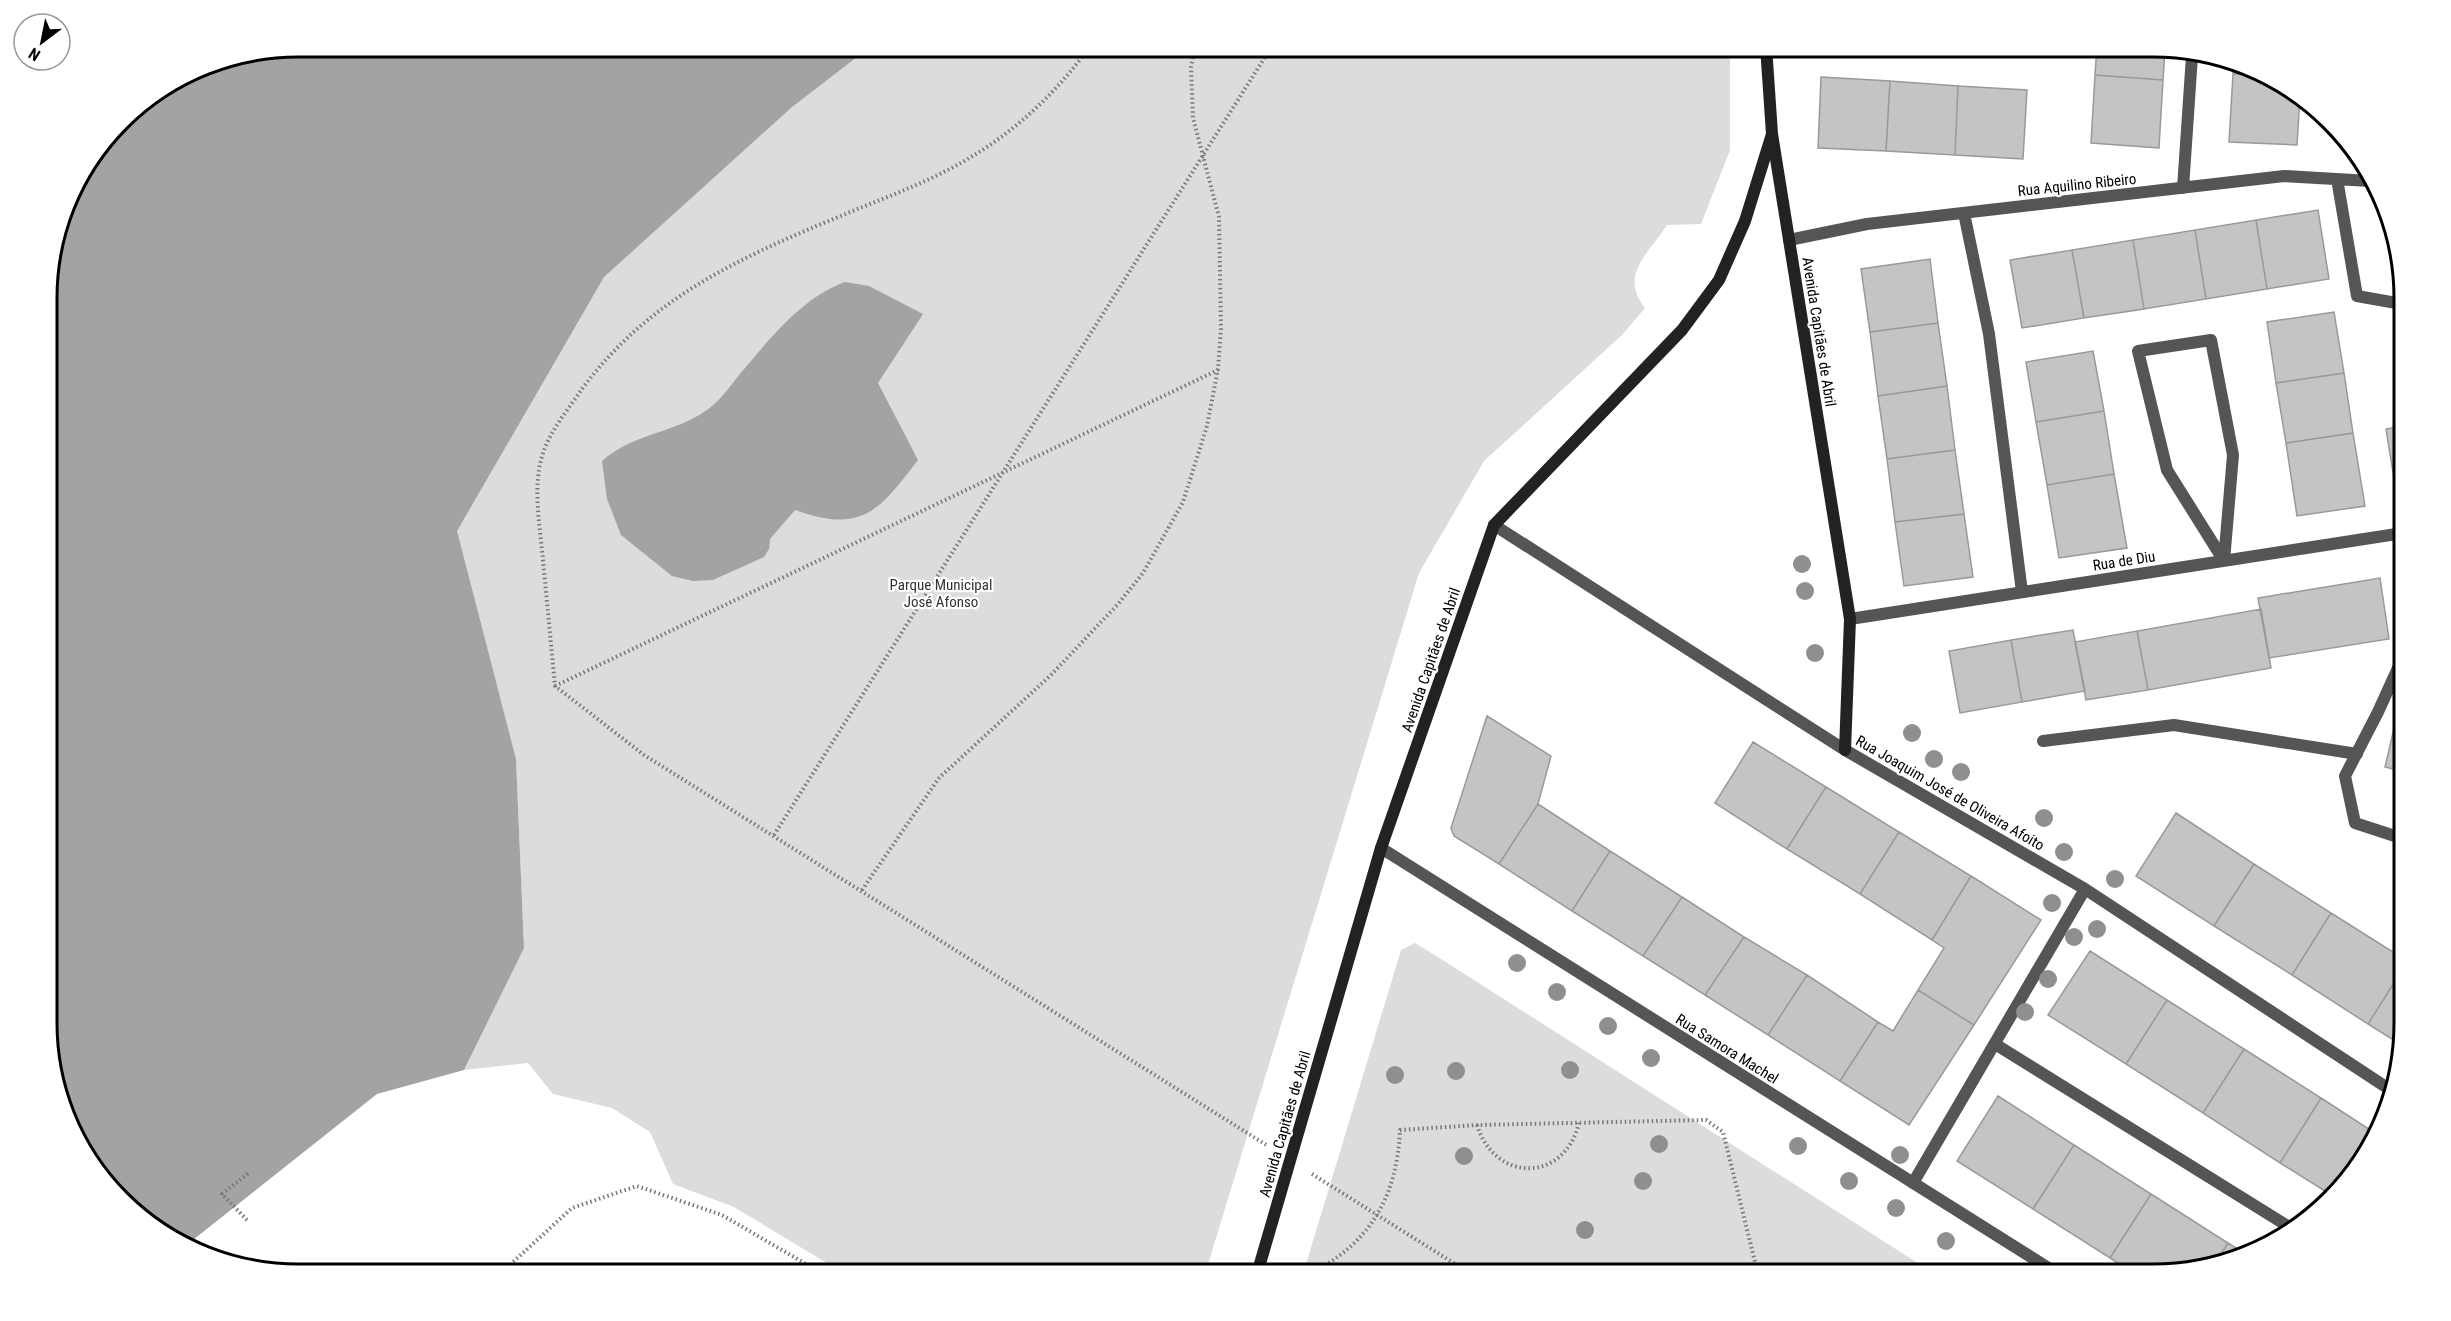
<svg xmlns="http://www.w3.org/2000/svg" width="2451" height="1321" font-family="'Roboto Condensed',sans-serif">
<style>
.green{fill:#dcdcdc}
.water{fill:#a3a3a3}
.building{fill:#c4c4c4;stroke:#999;stroke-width:1.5}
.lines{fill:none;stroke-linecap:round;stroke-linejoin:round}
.path{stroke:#777;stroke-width:4;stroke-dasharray:1.5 3;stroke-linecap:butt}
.street{stroke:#555;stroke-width:12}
.secondary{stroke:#222;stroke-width:12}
.tree{fill:#8f8f8f}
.labels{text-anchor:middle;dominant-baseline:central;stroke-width:4.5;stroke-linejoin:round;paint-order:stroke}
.street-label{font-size:15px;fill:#000;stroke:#fff}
.park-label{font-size:15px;fill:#333;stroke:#fff}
.rim{fill:none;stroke:#000;stroke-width:3}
</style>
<rect width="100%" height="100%" fill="#fff"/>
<path class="green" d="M298,46l1432,1v103l-29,74 -34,1c-19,29 -48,50 -22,83l-23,27 -138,126 -65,112 -214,701h-360l-111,-67 -61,-23 -23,-52 -38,-24 -59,-14 -25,-31 -64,7 60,-123 -8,-188 -60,-228 147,-255 -149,255 -78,561 -243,120 -44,-49 -40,-107 -2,-774 25,-95 60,-78 70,-43z
M1415,943l23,14 497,317h-632l98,-324z"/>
<path class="water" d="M298,47h572l-78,60 -188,170 -147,254 59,228 8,189 -60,122 -87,24 -193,153 -51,-35 -44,-49 -40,-107 -2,-774 25,-95 60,-78 70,-43z
M845,282l24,4 54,28 -45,69 40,77c-39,51 -56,74 -123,50l-25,29 -1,10 -5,8 -51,23 -20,1 -21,-5 -51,-41 -14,-36 -5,-38c32,-29 78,-28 110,-55 10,-8 19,-21 27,-31 29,-34 63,-78 106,-93z"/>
<path class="building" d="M1955,46h69l-1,10 -68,-4z
M2097,46h56l12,3 -2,31 -68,-5z
M2233,65l31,8 5,3 -36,-2z
M2233,74l36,2 31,20 -3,49 -68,-3z
M2095,75l68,5 -4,68 -68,-5z
M1821,77l69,4 -4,70 -68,-3z
M1890,81l68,5 -3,69 -69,-4z
M1958,86l69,4 -4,69 -68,-4z
M2318,210l11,69 -62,10 -11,-69z
M2256,220l11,69 -61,10 -11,-69z
M2195,230l11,69 -62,10 -11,-69z
M2133,240l11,69 -60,9 -12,-68z
M2072,250l12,68 -62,10 -12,-68z
M1930,259l8,64 -68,9 -9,-63z
M2334,312l10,61 -68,10 -9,-61z
M1938,323l9,63 -69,10 -8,-64z
M2093,351l11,60 -68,11 -10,-60z
M2344,373l9,60 -67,10 -10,-60z
M1947,386l8,64 -68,9 -9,-63z
M2104,411l10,63 -67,11 -11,-63z
M2403,426v70l-6,1 -11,-68z
M2353,433l12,73 -68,10 -11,-73z
M1955,450l9,64 -69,8 -8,-63z
M2114,474l13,74 -68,10 -12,-73z
M1964,514l9,63 -69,9 -9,-64z
M2380,578l9,61 -120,19 -11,-60z
M2261,609l10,59 -123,22 -11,-59z
M2073,630l12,61 -63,11 -11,-62z
M2137,631l11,59 -62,10 -11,-58z
M2011,640l11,62 -62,11 -11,-62z
M2399,707l5,1v64l-19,-5z
M1487,716l64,40 -13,48 -39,60 -45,-28 -3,-8z
M1753,742l73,45 -39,62 -72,-46z
M1826,787l73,45 -39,62 -73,-45z
M1538,804l72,47 -38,60 -73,-47z
M2176,813l78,51 -40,62 -78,-50z
M1899,832l72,44 -39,64 -72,-46z
M1610,851l72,46 -39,59 -71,-45z
M2254,864l77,49 -39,62 -78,-49z
M1971,876l70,44 -67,105 -56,-35 26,-42 -12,-8z
M1682,897l62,40 -39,58 -62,-39z
M2331,913l73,46v8l-36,57 -76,-49z
M1744,937l63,38 -39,60 -63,-40z
M2090,951l77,49 -41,64 -78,-49z
M2404,967v56l-4,21 -32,-20z
M1807,975l71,47 -38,59 -72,-46z
M1918,990l56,35 -65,100 -69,-44 38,-59 15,9z
M2167,1000l77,49 -41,64 -77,-49z
M2244,1049l77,49 -41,65 -77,-50z
M1998,1096l76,49 -41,64 -76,-48z
M2321,1098l57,37 -36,54 -9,7 -53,-33z
M2074,1145l77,49 -41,64 -77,-49z
M2151,1194l77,49 -14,22 -45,9h-34l-25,-16z
M2228,1243l19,12 -14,6 -19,4z"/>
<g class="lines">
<path class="path" d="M1090,46c-31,44 -73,84 -119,111 -41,25 -85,40 -128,58 -102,42 -194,83 -261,174 -13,19 -32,42 -39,64 -11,33 -3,73 0,107 4,42 8,84 12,126l89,69 624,391
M555,686l663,-316
M774,835l498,-789
M862,890l77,-112 112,-103 67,-71 25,-31 40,-71 24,-76 11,-57 3,-41 -2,-111 -26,-99 -2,-51 4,-21
M1477,1125c18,58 87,58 102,-2
M1312,1174l159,100
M247,1220l-25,-26 28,-22
M500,1274l72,-66 65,-22 85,29 101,59
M1309,1274c61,-30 88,-77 91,-144l77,-5 229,-5 17,12 35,142"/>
<path class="street" d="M2337,179l20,117 45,8
M2183,188l9,-132
M1964,213l25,121 33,258
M1789,240l78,-16 417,-48 86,5
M2211,340l22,115 -9,106 -57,-91 -29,-119z
M1494,525l351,225 240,139 304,200
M1850,619l553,-86
M2403,657l-25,55 -33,64 10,47 49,16
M2043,741l131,-16 183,29
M1381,848l677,426
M1995,1044l299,186
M1913,1183l172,-294"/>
<path class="secondary" d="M1766,46l6,88 78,485 -5,131
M1257,1274l124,-426 113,-323 188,-195 37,-50 26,-59 27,-87"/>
</g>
<g class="tree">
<circle cx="1802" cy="564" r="9"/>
<circle cx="1805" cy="591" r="9"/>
<circle cx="1815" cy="653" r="9"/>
<circle cx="1912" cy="733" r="9"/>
<circle cx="1934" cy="759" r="9"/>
<circle cx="1961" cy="772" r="9"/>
<circle cx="2044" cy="818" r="9"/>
<circle cx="2064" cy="852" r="9"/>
<circle cx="2115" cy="879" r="9"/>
<circle cx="2052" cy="903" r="9"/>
<circle cx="2097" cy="929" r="9"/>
<circle cx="2074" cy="937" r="9"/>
<circle cx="1517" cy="963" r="9"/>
<circle cx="2048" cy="979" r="9"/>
<circle cx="1557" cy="992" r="9"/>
<circle cx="2025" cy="1012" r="9"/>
<circle cx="1608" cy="1026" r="9"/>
<circle cx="1651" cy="1058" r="9"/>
<circle cx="1570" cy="1070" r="9"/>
<circle cx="1456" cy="1071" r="9"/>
<circle cx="1395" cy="1075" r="9"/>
<circle cx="1659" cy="1144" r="9"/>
<circle cx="1798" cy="1146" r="9"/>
<circle cx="1900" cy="1155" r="9"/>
<circle cx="1464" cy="1156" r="9"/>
<circle cx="1643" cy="1181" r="9"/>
<circle cx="1849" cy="1181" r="9"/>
<circle cx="1896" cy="1208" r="9"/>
<circle cx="1585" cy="1230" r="9"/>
<circle cx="1946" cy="1241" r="9"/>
</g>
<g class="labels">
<g class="street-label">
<text transform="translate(2077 185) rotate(-6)">Rua Aquilino Ribeiro</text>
<text transform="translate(1819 332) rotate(81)">Avenida Capitães de Abril</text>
<text transform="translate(2124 561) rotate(-9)">Rua de Diu</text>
<text transform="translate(1431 660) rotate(-71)">Avenida Capitães de Abril</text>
<text transform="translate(1950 793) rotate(30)">Rua Joaquim José de Oliveira Afoito</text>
<text transform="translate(1727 1049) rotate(32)">Rua Samora Machel</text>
<text transform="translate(1285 1124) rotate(-74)">Avenida Capitães de Abril</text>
</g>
<g class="park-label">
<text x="941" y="585">Parque Municipal<tspan x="941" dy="17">José Afonso</tspan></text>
</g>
</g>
<path d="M0 0H2451V1321H0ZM298 57H2153A241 241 0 0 1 2394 298V1023A241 241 0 0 1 2153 1264H298A241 241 0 0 1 57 1023V298A241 241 0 0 1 298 57Z" fill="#fff" fill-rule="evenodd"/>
<path class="rim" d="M298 57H2153A241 241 0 0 1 2394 298V1023A241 241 0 0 1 2153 1264H298A241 241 0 0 1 57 1023V298A241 241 0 0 1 298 57Z"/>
<g transform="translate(42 42) rotate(212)"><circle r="28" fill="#ffffff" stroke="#999999" stroke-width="1.5"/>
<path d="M0-4.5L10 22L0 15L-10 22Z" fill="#000000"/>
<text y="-9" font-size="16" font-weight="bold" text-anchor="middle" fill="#000000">N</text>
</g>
</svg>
